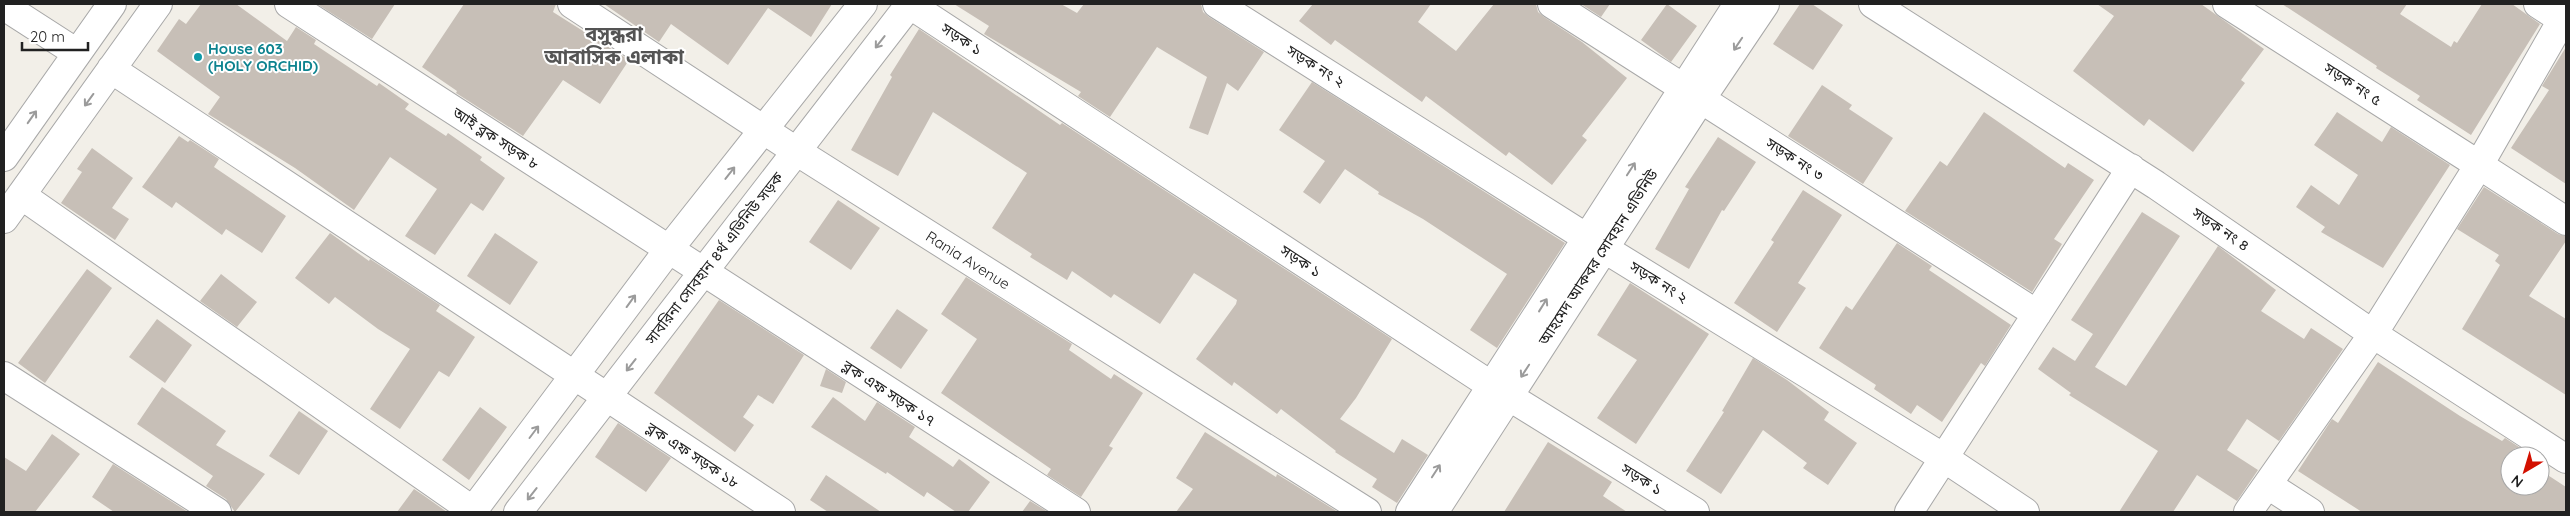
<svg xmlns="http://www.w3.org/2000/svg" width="2570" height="516" font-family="Quicksand,'Noto Sans Bengali',sans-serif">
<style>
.building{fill:#c7bfb7}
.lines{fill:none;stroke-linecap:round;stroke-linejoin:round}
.minor-casing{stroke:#a8a8a8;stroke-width:30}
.minor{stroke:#fff;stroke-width:28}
.oneway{stroke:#9b9b9b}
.culture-dot{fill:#0f9aa8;stroke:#fff;stroke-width:2}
.labels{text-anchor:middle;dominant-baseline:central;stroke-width:4;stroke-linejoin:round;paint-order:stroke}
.street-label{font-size:15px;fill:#212121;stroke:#fff}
.culture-label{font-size:15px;font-weight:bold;fill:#0d838f;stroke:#fff;text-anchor:start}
.district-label{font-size:20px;font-weight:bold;fill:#545454;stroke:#fff}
</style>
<rect width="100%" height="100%" fill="#f2efe8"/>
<path class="building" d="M201,4h35l51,37 9,-14 20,13 -2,4 63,42 2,-3 30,21 -4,5 41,27 2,-3 34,24 -2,3 25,18 -22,33 -12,-8 -36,52 -30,-19 32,-47 -47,-32 -36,53 -59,-42 -87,-54 12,-17 -63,-46 22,-32 7,5z
M317,4h78l-23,35z
M464,4h92l-3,8 76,48 -29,44 -37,-24 -40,56 -67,-43 1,-2 -35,-24z
M604,4h228l-21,33 -43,-29 -40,57 -57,-41 -12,18z
M954,4h107l16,9 7,-9h117l2,8 6,5 55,35 -26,39 -11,-8 -19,52 -19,-7 18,-51 -50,-30 -47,70 -32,-21 3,-4 -97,-58 5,-8z
M1313,4h118l-13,18 38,29 38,-47h42l2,8 6,5 38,25 45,36 -45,58 5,4 -35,45 -43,-33 -3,4 -80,-60 -4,6 -87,-62 -4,5 -32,-24z
M1581,4h29l-9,13z
M1667,4l30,22 -26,36 -30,-22z
M1800,4h12l31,21 -30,45 -40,-26z
M2097,4h104l63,45 -23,31 4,3 -52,69 -44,-33 -5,7 -71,-55 41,-55z
M2282,4h125l-7,10 51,33 3,-6 3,2 25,-39h30l28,20 -69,111 -54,-35 3,-4 -44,-28 1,-2z
M919,29l141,96 2,-2 330,216 -36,59 -16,21 54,34 8,-14 26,16 -31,48 -25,-16 5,-8 -42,-27 1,-1 -55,-42 -4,5 -43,-32 -2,4 -36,-27 40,-55 1,-4 -43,-27 -34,51 -46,-30 -3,4 -39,-27 -5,9 -37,-23 2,-3 -40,-26 35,-55 -94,-61 -35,64 -47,-26 41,-73 -2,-2z
M2566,47v137l-55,-36 38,-58 -7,-4z
M1312,82l253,161 -68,105 -27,-18 37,-56 -84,-55 -45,-25 1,-2 -34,-23 -25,35 -17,-12 22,-31 -46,-31z
M1822,85l30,20 -3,4 44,29 -30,46 -75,-48z
M1984,112l81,56 3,-5 26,17 -40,59 8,5 -30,48 -127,-81 35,-50 7,5z
M2337,112l45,30 9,-15 59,38 -67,103 -62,-36 4,-5 -29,-20 15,-22 28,20 19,-30 -44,-30z
M179,136l9,6 2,-2 29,19 -5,8 72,49 -24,37 -36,-24 -4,6 -46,-33 -4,6 -30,-21z
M1718,137l38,25 -32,49 -2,-1 -33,59 -34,-20 34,-60 -4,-2z
M92,148l41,30 -21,30 17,11 -14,21 -54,-37 21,-31 -5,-3z
M2484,187l74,47 8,2v5l-37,55 37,23v76l-104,-66 38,-64 -5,-4 4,-6 -42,-26z
M1803,190l39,25 -44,68 8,5 -29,44 -43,-29 40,-61 -3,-2z
M838,200l42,28 -29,42 -42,-28z
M2142,212l38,24 -85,131 31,19 92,-140 58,44 -15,21 43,28 7,-11 32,21 -64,92 -32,-22 -20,31 31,20 -21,31 -40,-26 -24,37h-54l39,-61 -89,-56 2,-2 -33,-24 15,-22 22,14 18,-27 -22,-14z
M330,233l39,28 1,-2 70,46 -4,6 39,26 -26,40 -10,-6 -39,58 -30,-20 40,-60 -32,-20 -43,-32 -6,7 -34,-26z
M495,233l43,29 -28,43 -43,-29z
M1897,243l35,23 -3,4 82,55 -26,41 -4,-3 -39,59 -25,-17 -6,9 -37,-25 2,-4 -57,-37 27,-42 6,4z
M87,269l25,19 -67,95 -27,-20z
M221,274l36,28 -20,25 -37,-26z
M966,277l106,67 -3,6 42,29 3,-5 29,19 -34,53 4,2 -32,49 -34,-22 4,-6 -110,-76 36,-54 -36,-25z
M1630,283l79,51 -73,110 -39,-26 40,-58 -40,-25z
M719,300l85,55 -31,49 -15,-9 -15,22 11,8 -19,27 -81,-59z
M897,309l31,21 -27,39 -31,-21z
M157,319l35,26 -27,38 -36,-26z
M1753,358l34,22 42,32 -5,8 33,23 -29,42 -25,-17 4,-5 -44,-33 -42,64 -35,-23 38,-59 -2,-1z
M2378,362l82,54 42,25 3,-3 28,18h-23v30h30v-16l26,17v25h-204l-64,-41 34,-52 6,4z
M826,369l20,13 -4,11 -22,-7z
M162,387l64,44 -10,14 49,29 -30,38 -9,-13 -20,-13 7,-10 -76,-52z
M833,397l32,24 12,-19 38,25 -6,10 44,30 6,-8 31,23 -22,30h-12l-29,-20 -3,5 -37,-25 -1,2 -75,-47z
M480,407l27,20 -38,53 -27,-20z
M299,411l29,20 -29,44 -30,-19z
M618,423l53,35 -25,34 -51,-35z
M1205,432l71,45 1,-3 61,38h-162l17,-23 -17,-11z
M52,434l28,20 -45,58h-31v-55l22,14z
M1548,442l64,40 -9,14 24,16h-123z
M113,464l75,48h-74l-22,-15z
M826,475l55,37h-53l-18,-12z
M414,489l9,6 24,17h-50z
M1030,501l18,11h-26z"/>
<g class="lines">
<g class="minor-casing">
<path id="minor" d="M289,4l787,508
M572,4l224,147 571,361
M909,4l583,382 203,126
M1217,4l370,234 357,220 81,54
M1552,4l485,310
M1873,4l283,181 217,149 193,125
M2227,4l252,161 -106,169 -125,178
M2538,4l28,18
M4,6l73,47
M2566,13l-87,152 87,56
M111,69l670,443
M4,157l108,-153
M21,195l454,317
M4,219l154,-215
M4,376l213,136
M2268,485l42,27
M472,512l197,-263 194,-245
M518,512l392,-508
M1410,512l328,-508
M1434,512l267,-413 64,-95
M1909,512l222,-344"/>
</g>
<use href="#minor" class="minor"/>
</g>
<defs><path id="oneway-shaft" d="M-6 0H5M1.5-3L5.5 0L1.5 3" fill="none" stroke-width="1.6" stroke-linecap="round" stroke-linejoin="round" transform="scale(1.25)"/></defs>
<g class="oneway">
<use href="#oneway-shaft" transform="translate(880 42) rotate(128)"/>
<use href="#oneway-shaft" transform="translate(1738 44) rotate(124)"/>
<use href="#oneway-shaft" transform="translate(89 100) rotate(126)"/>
<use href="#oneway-shaft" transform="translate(32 117) rotate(-55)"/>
<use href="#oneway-shaft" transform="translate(1631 169) rotate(-57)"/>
<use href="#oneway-shaft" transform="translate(730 173) rotate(-52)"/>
<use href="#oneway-shaft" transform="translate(631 301) rotate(-54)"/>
<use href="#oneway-shaft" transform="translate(1543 305) rotate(-58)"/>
<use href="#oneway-shaft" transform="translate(631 365) rotate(128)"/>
<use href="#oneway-shaft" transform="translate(1525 371) rotate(123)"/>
<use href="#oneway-shaft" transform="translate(534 432) rotate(-53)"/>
<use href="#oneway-shaft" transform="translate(1436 471) rotate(-57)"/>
<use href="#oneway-shaft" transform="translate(532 494) rotate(128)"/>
</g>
<circle class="culture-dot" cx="198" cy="57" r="5"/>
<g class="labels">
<g class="street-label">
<text transform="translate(962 39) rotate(33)">সড়ক ১</text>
<text transform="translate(1316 66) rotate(32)">সড়ক নং ২</text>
<text transform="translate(2353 84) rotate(33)">সড়ক নং ৫</text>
<text transform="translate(496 138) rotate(33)">আই ব্লক সড়ক ৮</text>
<text transform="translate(1795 159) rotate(33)">সড়ক নং ৩</text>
<text transform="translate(2221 229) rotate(34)">সড়ক নং ৪</text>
<text transform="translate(1598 257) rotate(-57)">আহমেদ আকবর সোবহান এভিনিউ</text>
<text transform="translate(714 258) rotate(-52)">সাবরিনা সোবহান ৪র্থ এভিনিউ সড়ক</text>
<text transform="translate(968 260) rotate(32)">Rania Avenue</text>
<text transform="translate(1301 261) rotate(33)">সড়ক ১</text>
<text transform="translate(1659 282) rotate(32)">সড়ক নং ২</text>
<text transform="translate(889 393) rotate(33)">ব্লক এফ সড়ক ১৭</text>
<text transform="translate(693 455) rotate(33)">ব্লক এফ সড়ক ১৮</text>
<text transform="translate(1642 479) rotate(32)">সড়ক ১</text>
</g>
<g class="culture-label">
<text x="208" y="48">House 603<tspan x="208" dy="17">(HOLY ORCHID)</tspan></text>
</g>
<g class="district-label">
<text x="614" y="33">বসুন্ধরা<tspan x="614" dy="23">আবাসিক এলাকা</tspan></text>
</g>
</g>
<rect width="2570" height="516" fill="none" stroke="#212121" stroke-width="10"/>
<g transform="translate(2525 471) rotate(218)"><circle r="24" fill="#ffffff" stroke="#a6a6a6"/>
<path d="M0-4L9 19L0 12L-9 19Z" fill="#d31000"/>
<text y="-8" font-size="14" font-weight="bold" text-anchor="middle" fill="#212121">N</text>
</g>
<path d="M22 42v8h66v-8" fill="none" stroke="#212121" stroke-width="2.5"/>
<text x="30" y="42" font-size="15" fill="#212121" stroke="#ffffff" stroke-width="4" paint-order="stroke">20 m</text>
</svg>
